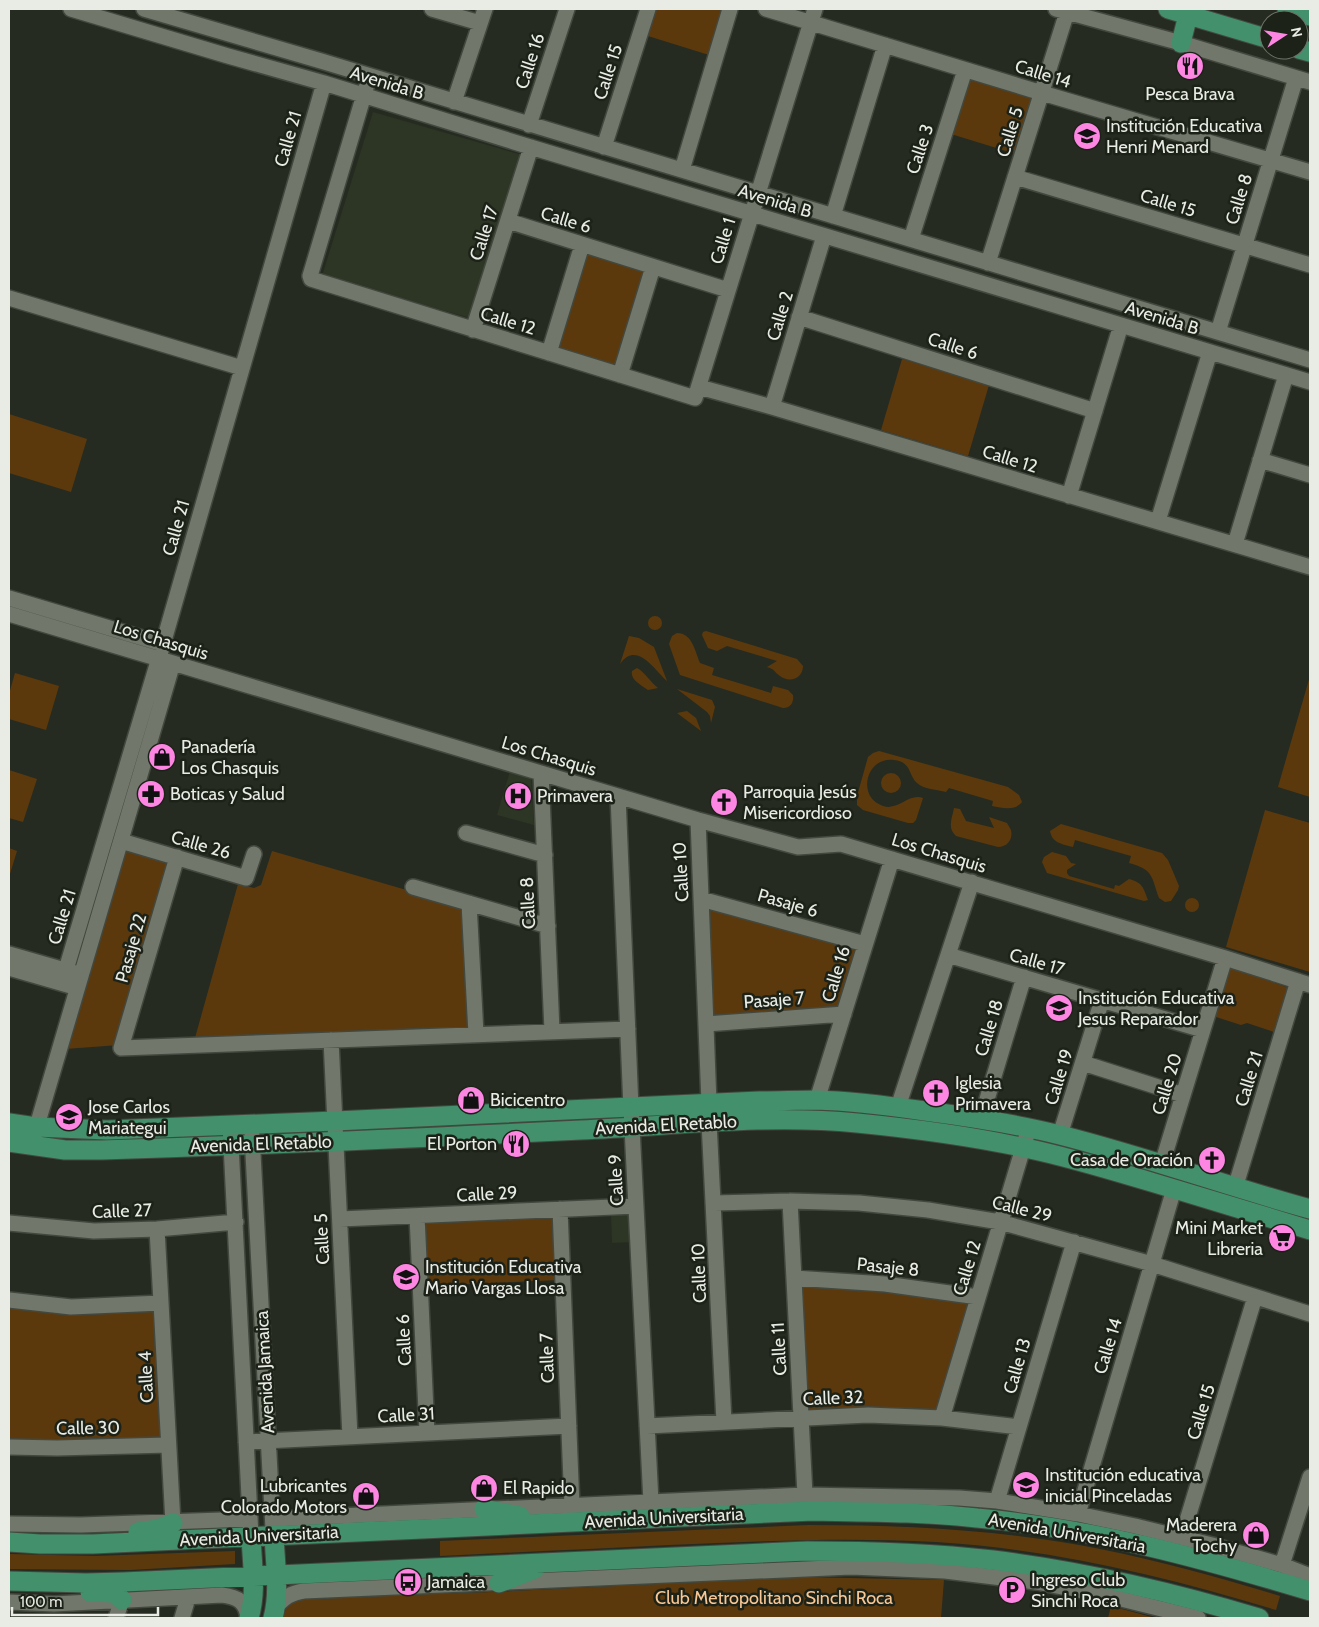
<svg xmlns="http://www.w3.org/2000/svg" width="1319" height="1627" font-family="Cabin,sans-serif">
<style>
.built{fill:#2d3525}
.green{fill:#5c390c}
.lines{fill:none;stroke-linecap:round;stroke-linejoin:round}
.minor-casing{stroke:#43483f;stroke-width:18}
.major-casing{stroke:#43483f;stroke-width:21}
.minor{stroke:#71776b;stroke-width:15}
.major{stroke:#43906c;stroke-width:19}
.labels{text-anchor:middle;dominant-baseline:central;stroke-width:5;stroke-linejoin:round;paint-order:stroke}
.street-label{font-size:18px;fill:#e8ece5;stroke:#1d2218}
.poi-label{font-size:18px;fill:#e8ece5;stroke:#1d2218;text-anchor:start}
.park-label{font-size:18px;fill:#f8c793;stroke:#1d2218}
</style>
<rect width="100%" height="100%" fill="#262b21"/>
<path class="built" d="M373,112l149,43 -52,163 -148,-42z
M510,771l21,6 3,48 -37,-10z
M631,1214l2,28 -21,1 -1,-28z"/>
<path class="green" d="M656,9h67l-14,46 -61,-19z
M967,79l65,19 -16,56 -65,-20z
M587,253l58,18 -29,95 -57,-18z
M902,359l87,26 -21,71 -87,-26z
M9,414l78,25 -16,53 -62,-19z
M648 623a7 7 0 1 1 14 0a7 7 0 1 1-14 0Z
M706,631l91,28 6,7c0,13 -14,17 -23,10 -7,-5 -4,-6 -13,-9l10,-6 -50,-15 -10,5 -9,-3 -6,-13 1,-3z
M677,633c15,0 18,18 23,30l14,5 -2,7 59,18 2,-7 15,4 5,5c1,7 -2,13 -10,13l-103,-33 -11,-31 3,-8z
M629,636l10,2 15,9 13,34c-12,-10 -30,-41 -47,-17z
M637,668c9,5 13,14 21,20l-10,2c-7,-5 -18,-10 -16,-19z
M15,673l44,13 -13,44 -37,-11v-25z
M1310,676v121l-32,-10z
M677,689l35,11 3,7 -4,16 -1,-7 -3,-4z
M687,711l9,7 5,13 -24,-18z
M879,751l129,36 11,8 3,7c-7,9 -19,6 -30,4l1,-5 -44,-13 -3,4c-8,-2 -23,-3 -29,-9 -9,-8 -5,-21 -23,-23 -28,-4 -38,37 -11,46 16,5 25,-13 40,-8l-7,22 -3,3h-5l-45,-13 -6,-5v-9l11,-39 5,-4z
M9,770l28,9 -14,43 -14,-4z
M881 783a10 10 0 1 1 20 0a10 10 0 1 1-20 0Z
M954,808l6,1 6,12 28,7 -5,-11 18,6 4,7c2,9 -3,17 -13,17l-42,-11c-9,-8 -4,-17 -2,-28z
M1265,810l45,13v149l-84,-25z
M1061,824l101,29 6,7 11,26 -1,4 -7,11 -6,1 -6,-4c-8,-22 -5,-28 -30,-35l2,-7 -56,-16 -2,7c-11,-3 -21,-4 -23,-16z
M125,846l48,13 -54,186 -54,4z
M9,848l8,3 -8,26z
M272,851l193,56 6,121 -276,10 43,-154 16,4 7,-3z
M1052,852l14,4 5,7 5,1 -9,6v3l2,3 45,13 1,-4 4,1 10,-7c14,4 14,8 19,21l-4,1 -97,-28 -5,-11 2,-5z
M1185 905a7 7 0 1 1 14 0a7 7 0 1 1-14 0Z
M705,902l153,45 -21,67 -127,9z
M1229,967l60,21 -15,44 -27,-9 -6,2 -28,-9z
M556,1214l3,66 -133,6 -3,-66z
M801,1285l85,6 84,11 -33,112 -132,-2z
M9,1307l147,3 6,131 -153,1z
M809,1525c97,0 195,5 291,24 61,12 121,29 180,47l-4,14c-111,-34 -225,-61 -340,-68 -89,-5 -178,-1 -267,3 -76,4 -152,7 -229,11v-15z
M235,1551v13l-105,6 -121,-1v-15l86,2z
M800,1577l144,3 -3,38h-658l3,-10 11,-10 197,-6z
M1111,1606l44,12h-47z"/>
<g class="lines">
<g class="minor-casing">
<path id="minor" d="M71,9l157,47 96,27 203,63 783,236
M144,9l177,52 989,299
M432,9l48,14
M766,9l276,84 268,79
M1056,9l125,34 129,39
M366,88l-56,188 1,3 384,119 120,-389
M454,102l31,-93
M529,125l38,-116
M604,147l44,-138
M682,170l48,-161
M1015,177l295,88
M833,216l52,-171
M508,221l220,69
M911,239l54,-169
M988,263l79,-251
M9,298l233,70
M799,317l296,94
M473,330l58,-183
M1218,332l78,-254
M549,353l33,-108
M620,375l33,-108
M699,387l73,20 538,160
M772,407l52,-171
M1260,460l50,15
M1069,496l52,-171
M1158,521l52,-169
M1235,544l51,-169
M9,598l154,46
M9,614l689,206 100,27 43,-3 384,114 85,27
M541,773l11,258
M618,796l13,312 20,394
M698,820l11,283
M466,833l79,22
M121,841l125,37 8,-24
M177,857l-56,191 507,-19
M413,887l135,39
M701,899l164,45
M469,903l7,131
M9,954l66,19
M948,955l255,75
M9,968l62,18
M62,983l97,-325 165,-575
M706,1024l138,-10
M331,1040l19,397
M1083,1063l100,32
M817,1100l75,-241
M898,1107l74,-225
M981,1119l43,-142
M709,1122l15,300
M230,1125l21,411
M252,1135l21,394
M1060,1135l42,-135
M34,1136l139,-473
M1162,1164l63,-206
M1235,1188l63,-207
M790,1201l15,294
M714,1203l76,-2 69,2 69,7 72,12 152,42 158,50
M560,1209l12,297
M417,1216l10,217
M340,1219l296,-13
M9,1223l85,8 63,-2 79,-7
M157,1229l16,294
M794,1278l91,6 93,13
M9,1300l62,7 90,-4
M942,1418l87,-290
M647,1426l221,-11 74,3 77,9
M246,1442l323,-16
M9,1447l48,1 111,-3
M997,1501l77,-259
M1078,1514l96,-325
M273,1519l532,-24 154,3 38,3 81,13 57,12 77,19 70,20 28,11
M9,1524l72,1 169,-6
M1182,1537l73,-240
M1282,1565l28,-88
M9,1602l45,2 168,-9c16,2 24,7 26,23
M275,1608c9,-10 15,-15 29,-17l547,-24 94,4 91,11 77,15 85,21
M116,1618l6,-18
M182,1618l6,-20"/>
</g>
<g class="major-casing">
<path id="major" d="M1168,9l101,30
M1287,9l23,7
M1181,43l7,-28
M1299,49l11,3
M9,1123l27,4 71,3 228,-9 424,-20c19,0 38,-1 57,-1 36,1 74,6 109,11 46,6 91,13 135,24 84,21 166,51 250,74
M9,1142l56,8h37c160,-5 319,-12 479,-20 92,-4 184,-16 276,-7 61,6 122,14 182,28 48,11 95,26 142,40 43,13 86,26 129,39
M484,1509l36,7
M138,1532l20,-3 15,-6
M9,1542l31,2h53l720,-33c55,1 110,1 164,7 114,10 224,40 333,73
M9,1581l77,2 37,-1 684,-31c62,0 124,2 186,9 90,11 179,32 266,58
M499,1583l36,-14
M90,1592l24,1 8,7
M249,1618c8,-27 3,-54 2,-82
M273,1618c7,-26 2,-56 1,-83"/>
</g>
<use href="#minor" class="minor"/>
<use href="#major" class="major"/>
</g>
<defs>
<g id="restaurant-disc" transform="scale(1.4375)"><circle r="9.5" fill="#fd86e3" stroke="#1d2218"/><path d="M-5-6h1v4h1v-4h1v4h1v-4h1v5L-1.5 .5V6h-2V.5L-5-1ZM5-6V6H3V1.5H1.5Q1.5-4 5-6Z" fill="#111"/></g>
<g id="school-disc" transform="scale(1.4375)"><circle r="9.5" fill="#fd86e3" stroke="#1d2218"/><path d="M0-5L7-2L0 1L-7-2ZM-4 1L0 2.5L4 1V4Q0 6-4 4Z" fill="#111"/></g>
<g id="shop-disc" transform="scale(1.4375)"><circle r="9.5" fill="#fd86e3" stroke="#1d2218"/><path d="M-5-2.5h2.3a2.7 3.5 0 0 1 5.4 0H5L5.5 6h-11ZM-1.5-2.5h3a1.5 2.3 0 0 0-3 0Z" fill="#111"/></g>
<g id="pharmacy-disc" transform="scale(1.4375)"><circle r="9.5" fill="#fd86e3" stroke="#1d2218"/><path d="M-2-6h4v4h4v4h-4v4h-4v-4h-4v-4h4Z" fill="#111"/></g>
<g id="hospital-disc" transform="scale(1.4375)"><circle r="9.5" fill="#fd86e3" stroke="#1d2218"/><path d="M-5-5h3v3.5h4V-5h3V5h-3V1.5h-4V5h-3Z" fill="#111"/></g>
<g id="church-disc" transform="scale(1.4375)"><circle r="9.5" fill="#fd86e3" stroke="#1d2218"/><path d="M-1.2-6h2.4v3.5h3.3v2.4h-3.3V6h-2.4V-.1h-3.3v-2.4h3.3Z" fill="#111"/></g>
<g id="supermarket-disc" transform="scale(1.4375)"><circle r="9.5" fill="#fd86e3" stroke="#1d2218"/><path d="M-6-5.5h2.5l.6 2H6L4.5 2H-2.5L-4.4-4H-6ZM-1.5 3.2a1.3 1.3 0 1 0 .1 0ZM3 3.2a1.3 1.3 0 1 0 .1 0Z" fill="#111"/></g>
<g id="bus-disc" transform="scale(1.4375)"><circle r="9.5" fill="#fd86e3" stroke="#1d2218"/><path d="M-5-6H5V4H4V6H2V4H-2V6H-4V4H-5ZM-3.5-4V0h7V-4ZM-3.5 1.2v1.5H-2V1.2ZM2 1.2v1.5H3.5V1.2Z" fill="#111"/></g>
<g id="parking-disc" transform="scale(1.4375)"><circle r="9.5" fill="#fd86e3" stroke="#1d2218"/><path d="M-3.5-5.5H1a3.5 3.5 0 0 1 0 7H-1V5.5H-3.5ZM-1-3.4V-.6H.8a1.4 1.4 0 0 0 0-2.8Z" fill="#111"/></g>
</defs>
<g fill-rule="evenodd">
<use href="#restaurant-disc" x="1190" y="66"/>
<use href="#school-disc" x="1087" y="136"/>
<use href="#shop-disc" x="162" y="757"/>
<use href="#pharmacy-disc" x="151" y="794"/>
<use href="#hospital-disc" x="518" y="796"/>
<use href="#church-disc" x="724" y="802"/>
<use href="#school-disc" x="1059" y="1008"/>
<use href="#church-disc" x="936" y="1093"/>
<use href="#shop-disc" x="471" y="1100"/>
<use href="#school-disc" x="69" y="1117"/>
<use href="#restaurant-disc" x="516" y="1144"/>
<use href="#church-disc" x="1212" y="1160"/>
<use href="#supermarket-disc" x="1282" y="1238"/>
<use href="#school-disc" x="406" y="1277"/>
<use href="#school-disc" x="1026" y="1485"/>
<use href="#shop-disc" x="484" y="1488"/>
<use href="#shop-disc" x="366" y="1496"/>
<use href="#shop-disc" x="1256" y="1535"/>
<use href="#bus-disc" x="408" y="1582"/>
<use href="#parking-disc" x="1012" y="1590"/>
</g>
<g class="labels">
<g class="street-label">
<text transform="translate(530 61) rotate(-72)">Calle 16</text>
<text transform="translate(608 72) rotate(-72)">Calle 15</text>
<text transform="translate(1043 74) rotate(17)">Calle 14</text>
<text transform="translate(387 83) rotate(17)">Avenida B</text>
<text transform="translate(1010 132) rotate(-73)">Calle 5</text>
<text transform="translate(288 139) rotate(-74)">Calle 21</text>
<text transform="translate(920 149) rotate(-72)">Calle 3</text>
<text transform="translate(1239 199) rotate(-73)">Calle 8</text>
<text transform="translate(775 201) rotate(17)">Avenida B</text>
<text transform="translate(1168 203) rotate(17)">Calle 15</text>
<text transform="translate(566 220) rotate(17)">Calle 6</text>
<text transform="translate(484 233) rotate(-72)">Calle 17</text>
<text transform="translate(723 241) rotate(-73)">Calle 1</text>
<text transform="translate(780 316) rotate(-73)">Calle 2</text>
<text transform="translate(1162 318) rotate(17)">Avenida B</text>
<text transform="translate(508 321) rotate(17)">Calle 12</text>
<text transform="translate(953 346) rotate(18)">Calle 6</text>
<text transform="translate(1010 459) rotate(17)">Calle 12</text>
<text transform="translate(176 528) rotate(-74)">Calle 21</text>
<text transform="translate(161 640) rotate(17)">Los Chasquis</text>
<text transform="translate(549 756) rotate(17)">Los Chasquis</text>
<text transform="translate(201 845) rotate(16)">Calle 26</text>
<text transform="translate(939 853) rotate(17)">Los Chasquis</text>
<text transform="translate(681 872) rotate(-93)">Calle 10</text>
<text transform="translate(528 903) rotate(-93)">Calle 8</text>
<text transform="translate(788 903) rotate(16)">Pasaje 6</text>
<text transform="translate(62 917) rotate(-73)">Calle 21</text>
<text transform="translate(131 948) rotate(-74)">Pasaje 22</text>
<text transform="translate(1037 962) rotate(16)">Calle 17</text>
<text transform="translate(836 974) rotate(-73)">Calle 16</text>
<text transform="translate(774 1000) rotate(-4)">Pasaje 7</text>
<text transform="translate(989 1028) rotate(-73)">Calle 18</text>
<text transform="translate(1059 1077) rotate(-73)">Calle 19</text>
<text transform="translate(1249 1079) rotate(-73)">Calle 21</text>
<text transform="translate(1167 1084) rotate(-73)">Calle 20</text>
<text transform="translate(666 1125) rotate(-3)">Avenida El Retablo</text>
<text transform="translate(261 1144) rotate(-2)">Avenida El Retablo</text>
<text transform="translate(616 1180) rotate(-93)">Calle 9</text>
<text transform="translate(487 1194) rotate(-3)">Calle 29</text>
<text transform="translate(1022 1209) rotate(14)">Calle 29</text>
<text transform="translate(122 1211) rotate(-2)">Calle 27</text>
<text transform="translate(322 1239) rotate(-93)">Calle 5</text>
<text transform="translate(888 1267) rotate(6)">Pasaje 8</text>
<text transform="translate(967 1268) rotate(-73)">Calle 12</text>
<text transform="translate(699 1273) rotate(-92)">Calle 10</text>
<text transform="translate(404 1340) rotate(-93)">Calle 6</text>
<text transform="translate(1108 1346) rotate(-73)">Calle 14</text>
<text transform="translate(779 1349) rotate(-93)">Calle 11</text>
<text transform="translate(547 1358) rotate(-92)">Calle 7</text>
<text transform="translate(1017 1366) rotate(-74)">Calle 13</text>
<text transform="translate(265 1372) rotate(-93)">Avenida Jamaica</text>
<text transform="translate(146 1377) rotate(-93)">Calle 4</text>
<text transform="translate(833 1398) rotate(-2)">Calle 32</text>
<text transform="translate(1201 1412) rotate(-73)">Calle 15</text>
<text transform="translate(406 1415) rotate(-3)">Calle 31</text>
<text transform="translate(88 1428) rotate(-1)">Calle 30</text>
<text transform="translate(664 1518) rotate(-3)">Avenida Universitaria</text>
<text transform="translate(1067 1533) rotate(10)">Avenida Universitaria</text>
<text transform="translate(259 1536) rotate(-3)">Avenida Universitaria</text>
</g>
<g class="poi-label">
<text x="1190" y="94" text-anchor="middle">Pesca Brava</text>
<text x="1106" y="126">Institución Educativa<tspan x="1106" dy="21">Henri Menard</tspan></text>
<text x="181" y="747">Panadería<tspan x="181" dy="21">Los Chasquis</tspan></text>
<text x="743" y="792">Parroquia Jesús<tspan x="743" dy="21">Misericordioso</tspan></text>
<text x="170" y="794">Boticas y Salud</text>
<text x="537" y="796">Primavera</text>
<text x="1078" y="998">Institución Educativa<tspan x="1078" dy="21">Jesus Reparador</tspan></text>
<text x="955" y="1083">Iglesia<tspan x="955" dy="21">Primavera</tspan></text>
<text x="490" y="1100">Bicicentro</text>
<text x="88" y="1107">Jose Carlos<tspan x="88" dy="21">Mariategui</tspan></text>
<text x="497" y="1144" text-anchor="end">El Porton</text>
<text x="1193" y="1160" text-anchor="end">Casa de Oración</text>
<text x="1263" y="1228" text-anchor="end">Mini Market<tspan x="1263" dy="21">Libreria</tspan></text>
<text x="425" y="1267">Institución Educativa<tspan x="425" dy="21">Mario Vargas Llosa</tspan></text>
<text x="1045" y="1475">Institución educativa<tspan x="1045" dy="21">inicial Pinceladas</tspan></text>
<text x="347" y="1486" text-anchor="end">Lubricantes<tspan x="347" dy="21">Colorado Motors</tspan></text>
<text x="503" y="1488">El Rapido</text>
<text x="1237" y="1525" text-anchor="end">Maderera<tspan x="1237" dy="21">Tochy</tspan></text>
<text x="1031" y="1580">Ingreso Club<tspan x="1031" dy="21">Sinchi Roca</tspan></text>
<text x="427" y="1582">Jamaica</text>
</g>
<g class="park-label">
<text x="774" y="1598">Club Metropolitano Sinchi Roca</text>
</g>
</g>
<rect width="1319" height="1627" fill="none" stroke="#e8ece5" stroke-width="20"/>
<g transform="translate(1284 35) rotate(78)"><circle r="24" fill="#1d2218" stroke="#6e736a"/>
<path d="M0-4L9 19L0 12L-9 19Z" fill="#fd86e3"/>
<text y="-8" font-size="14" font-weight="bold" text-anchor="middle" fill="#e8ece5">N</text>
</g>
<path d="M12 1607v8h146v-8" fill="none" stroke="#e8ece5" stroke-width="2.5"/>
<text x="20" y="1607" font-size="15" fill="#e8ece5" stroke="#1d2218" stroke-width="4" paint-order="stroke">100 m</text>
</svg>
